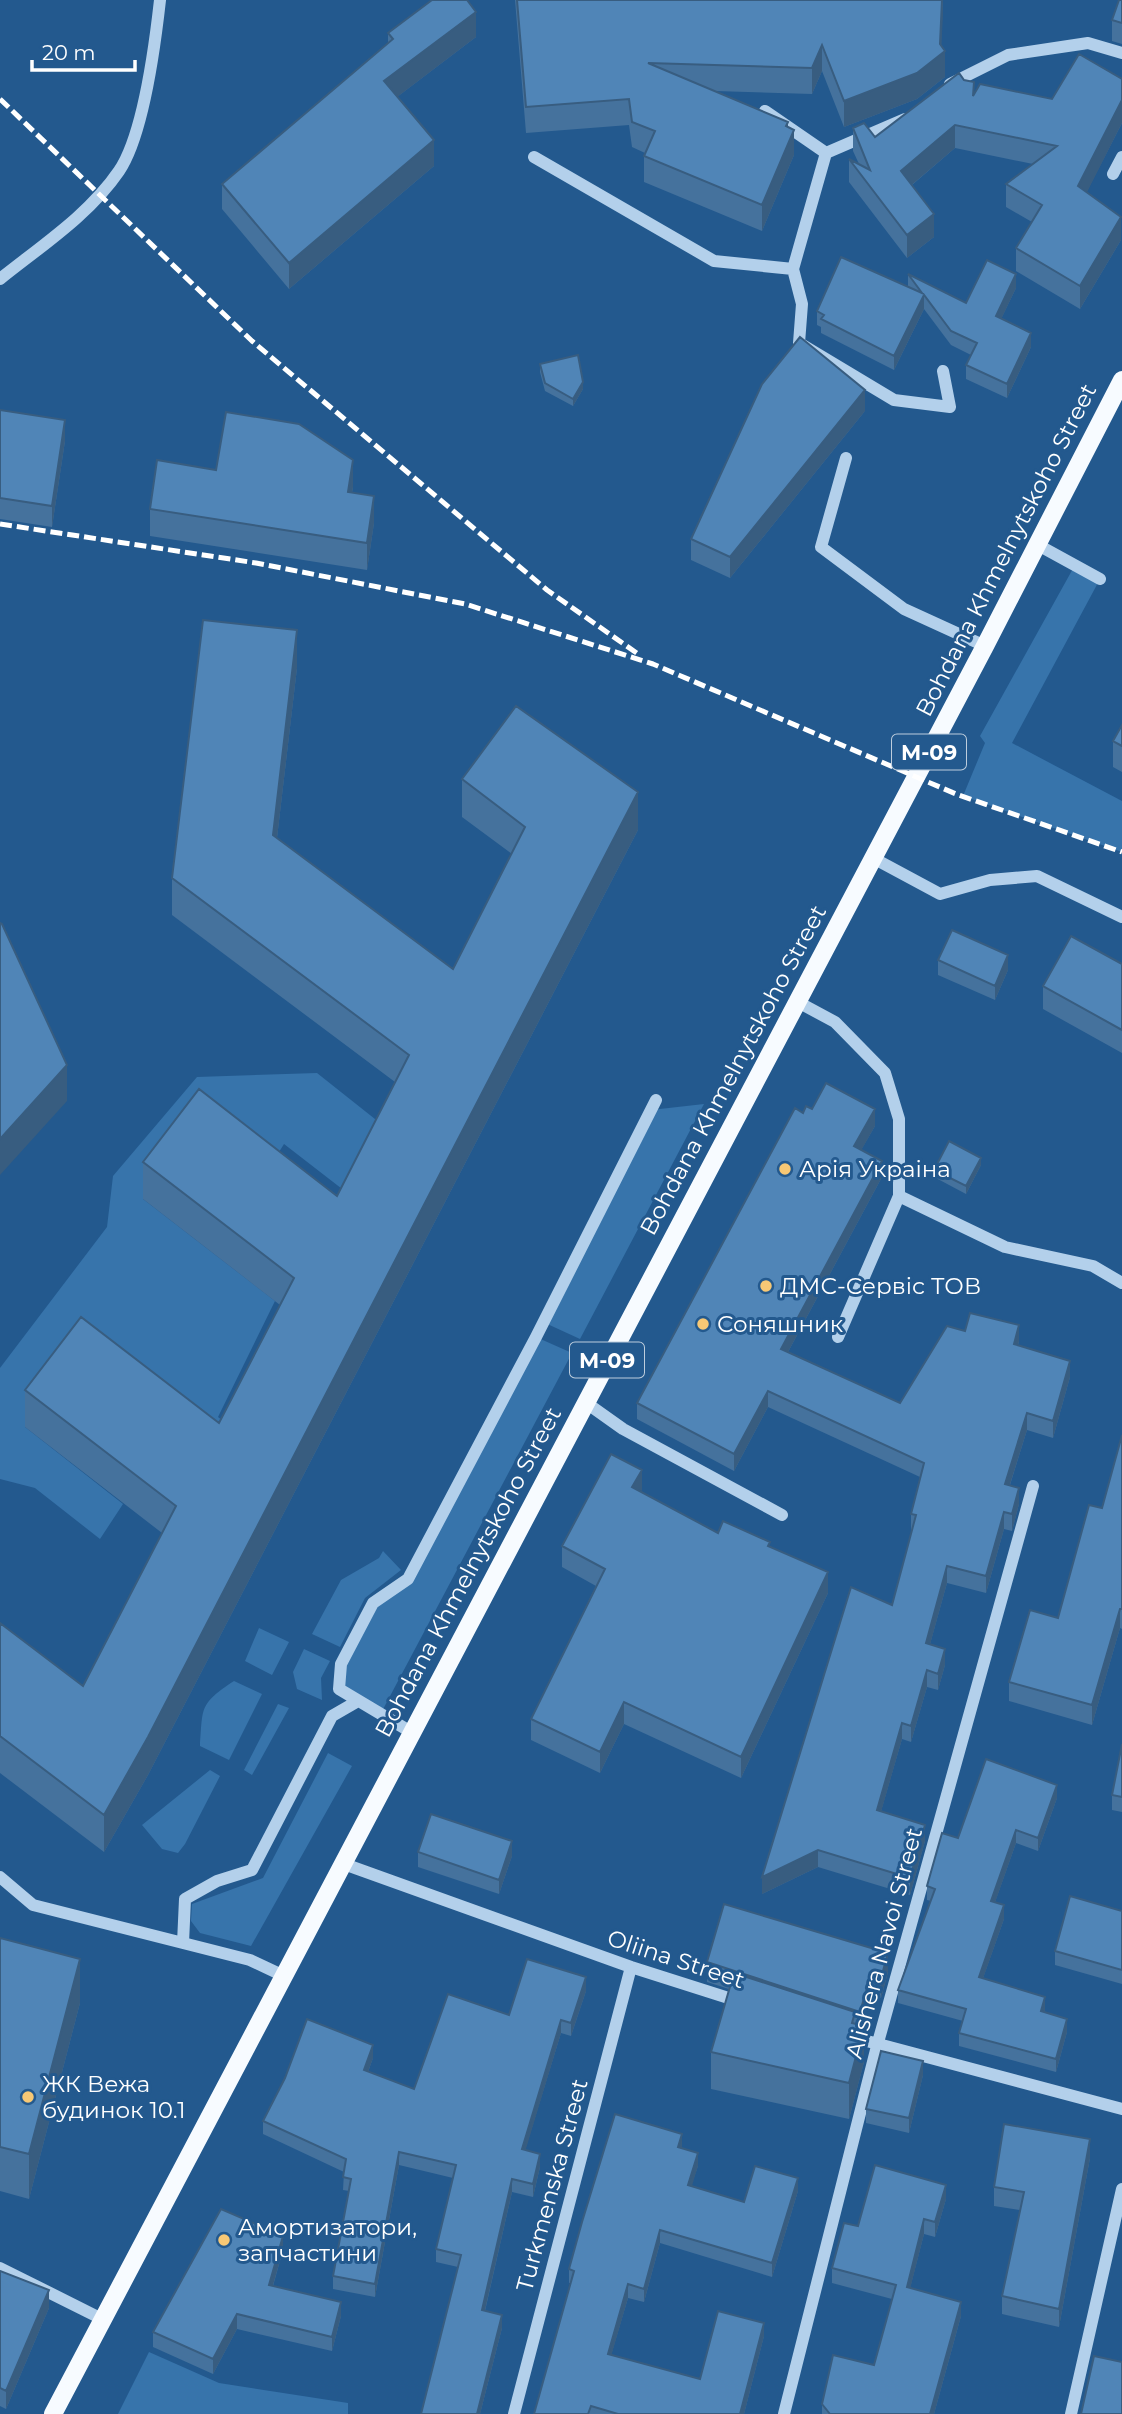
<svg xmlns="http://www.w3.org/2000/svg" width="1122" height="2414" font-family="Montserrat,sans-serif">
<style>
.green{fill:#3774ab}
.lines{fill:none;stroke-linecap:round;stroke-linejoin:round}
.minor{stroke:#b3d0eb;stroke-width:12}
.major{stroke:#f7fbff;stroke-width:18}
.rail{stroke:#fff;stroke-width:5;stroke-dasharray:12 5;stroke-linecap:butt}
.wall{fill:#45729d}
.shaded-wall{fill:#385d80}
.building{fill:#5085b7;stroke:#385d80;stroke-width:2}
.poi-dot{fill:#f7c875;stroke:#23598e;stroke-width:2.5}
.labels{text-anchor:middle;dominant-baseline:central;stroke-width:6;stroke-linejoin:round;paint-order:stroke}
.shield{fill:#23598e;stroke:#bdcddd;stroke-width:2}
.shield-label{font-size:21px;font-weight:bold;fill:#fff}
.street-label{font-size:23px;fill:#fff;stroke:#23598e}
.poi-label{font-size:23px;fill:#fff;stroke:#23598e;text-anchor:start}
</style>
<rect width="100%" height="100%" fill="#23598e"/>
<path class="green" d="M1075,565l25,14 -88,164 110,58v51l-159,-56 22,-53 -5,-7z
M317,1073l63,50 -34,69 -62,-48 -20,32 -121,23 132,102 -57,116 16,13 -209,-3 98,77 -23,35 -65,-51 -35,-9v-111l107,-141 6,-51 84,-99z
M704,1104l-124,235 -37,-17 108,-212z
M536,1337l36,16 -192,362 -41,-26 1,-13 33,-73 35,-24z
M383,1551l18,19 -36,28 -25,49 -28,-13 29,-54 38,-22z
M259,1628l30,14 -17,33 -27,-14z
M304,1649l26,12 -9,17 1,22 -25,-11 -4,-17z
M234,1681l28,13 -33,66 -29,-14c3,-39 -1,-42 34,-65z
M278,1704l11,4 -37,67 -8,-5z
M328,1753l24,13 -101,180 -51,-13 -9,-12 1,-17 71,-26z
M210,1770l10,6 -35,68 -7,9 -16,-4 -20,-24z
M149,2352l70,31 129,20v11h-230z"/>
<g class="lines">
<path class="minor" d="M950,84l58,-29 80,-12 34,10
M765,111l61,42
M905,119l-79,34 -33,116 9,35 -3,39 95,57 56,7 -7,-36
M534,157l180,104 79,8
M1113,174l9,-17
M0,279c41,-33 89,-64 119,-108 25,-37 36,-126 41,-171
M846,458l-25,89 83,62 81,37
M1038,545l62,34
M873,858l67,36 50,-14 47,-4 85,41
M796,1001l39,21 50,51 14,46v77l-61,141
M899,1196l106,51 88,19 29,17
M585,1402l38,27 159,86
M411,1732l-72,-43 2,-25 32,-61 35,-24 128,-242 120,-237
M344,1864l287,103 110,35
M0,1877l33,28 150,38
M284,1976l-34,-16 -67,-17 2,-44 32,-18 35,-11 80,-154 26,-15
M848,2036l274,73
M0,2268l104,52
M514,2414l117,-447
M784,2414l93,-368 156,-560
M1071,2414l51,-225"/>
<path class="major" d="M53,2414l932,-1768 137,-266"/>
<path class="rail" d="M0,99l252,242 295,249 91,64
M0,524l256,39 209,41 188,60 303,130 166,58"/>
</g>
<path class="wall" d="M515,0h428l-2,45 4,32 -28,22 -73,28 -22,-56 -10,23 -97,-3 73,36 6,28 -32,76 -118,-49v-26l1,-3 -13,-6 -3,-22 -103,8z
M1122,0v44l-10,-3v-21z
M388,33l88,4 -79,60 37,69 -145,123 -67,-80v-25l166,-141z
M974,95l148,28 -36,70 35,47 -41,69 -64,-38v-23l16,-26 -26,-15v-23l27,-20 -78,-16 -43,37 22,52 -27,21 -58,-76v-23l10,5 -6,-13v-23l22,9z
M908,274l58,29 50,-15 -15,31 30,28 -24,51 -41,-19v-14l5,-10 -20,-10 -27,-36 -30,61 -73,-37v-6l-4,-2v-14l91,-24z
M540,364l43,25 -10,17 -28,-15 -5,-19z
M0,410l65,31 -13,86 -52,-8z
M865,411l-135,167 -39,-18v-21z
M216,470l137,17 -1,6 22,30 -7,47 -217,-34v-27z
M297,668l-20,170 176,131 59,-115 -50,-37v-38l176,51 -490,945 -44,77 -104,-79v-150l83,63 79,-153 -137,-106v-37l194,33 61,-118 -137,-106v-37l194,34 58,-114 -223,-167v-37z
M1122,725v47l-9,-5v-26z
M938,960l70,10 -13,30 -57,-25z
M1122,964v89l-79,-44v-23z
M812,1109l63,17 -14,24 21,27 -94,175 112,51 65,-72 54,10 -1,4 52,32 -17,61 -26,-8 -17,55 9,19 -7,27 -8,-2 -18,64 -39,-10 -17,61 15,21 -7,25 -11,-3 -16,55 -9,-3 -21,72 44,30 -15,54 -92,-28 -56,27 130,-289 20,-75h-1v-16l9,-37 -152,-70 -34,64 -97,-52v-16l166,-290z
M981,1165l-15,29 -32,-17v-7z
M1122,1435v194l-2,-1 -28,97 -83,-24v-19l49,-64 44,-110z
M641,1492l77,41 52,13 58,47 -87,185 -117,-54 -24,49 -69,-33v-21l65,-133 -34,-19v-21z
M1122,1744v68l-10,-2v-15z
M1057,1798l-19,53 -22,-8 -21,59 9,17 -21,59 62,32v2l22,20 -11,40 -97,-26v-13l4,-12 -65,-18v-13l33,-89 -4,-1v-14l31,-48z
M418,1852l94,4 -13,38 -81,-27z
M1122,1911v73l-67,-19v-14z
M0,1938l80,65 -51,196 -29,-8z
M707,1962l181,10 -7,26 -10,-3 -9,30 2,37 -15,57 -138,-30v-37l18,-63 -22,-7z
M586,1991l-15,45 -10,-3 -36,117 15,17 -7,30 -21,-5 -27,119 17,17 -22,86h-59l37,-147 -22,-5v-13l17,-71 -54,-13 -24,132 -42,-8v-13l16,-85 -6,-1 1,-18 -81,-38v-13l110,-63 -5,14 46,17 95,-74z
M923,2075l-14,58 -43,-10v-14z
M681,2148l17,18 -7,20 53,16 54,-11 -26,86 -112,-34 -16,59 -16,-4 -17,57 89,24 64,-43 -20,78h-210l37,-131h-2v-14z
M1090,2158l-31,169 -57,-13v-18l18,-86 -26,-4v-19z
M946,2199l-11,38 -11,-3 -14,54 51,28 -27,98h-112v-10l52,-39 18,-66 -60,-16v-15l26,-42z
M283,2250l-10,36 68,30 -9,35 -95,-22 -24,45 -60,-27v-15z
M0,2271l49,37 -43,101 -6,-3z"/>
<path class="shaded-wall" d="M942,0l1,14 -2,40 4,-3v26l-28,22 -73,28v-26z
M476,12v25l-92,70v-26z
M822,45v26l-10,23v-26z
M1122,100v23l-44,87v-24z
M788,122v22l6,-14v25l-32,76v-26z
M955,125v23l-54,46v-23z
M434,140v26l-145,123v-26z
M934,214v23l-27,21v-23z
M1121,217v23l-41,69v-23z
M1016,274v14l-20,42v-14z
M924,295v14l-30,61v-14z
M1031,333v14l-24,51v-14z
M583,382v7l-10,17v-7z
M865,390v21l-135,167v-21z
M65,420v21l-13,86v-21z
M353,460v27l-5,32v-27z
M374,496v27l-7,47v-27z
M297,630v38l-24,204v-37z
M638,792v38l-490,945 -44,77v-37z
M1008,955v15l-13,30v-14z
M67,1065v36l-67,74v11v-47z
M875,1109v17l-21,37v-17z
M981,1158v7l-15,29v-8z
M882,1161v16l-101,188v-16z
M1019,1325v16l-5,20v-17z
M1070,1361v16l-17,61v-17z
M768,1391v16l-34,64v-17z
M1027,1413v17l-22,70v-16z
M642,1470v21l-10,-4z
M1019,1488v16l-7,27v-17z
M1004,1512v17l-18,64v-17z
M947,1566v17l-21,76v-16z
M828,1572v21l-87,185v-21z
M1120,1609v19l-28,97v-20z
M945,1649v16l-7,25v-16z
M927,1670v17l-16,55v-16z
M624,1702v22l-24,49v-21z
M902,1723v16l-25,87v-16z
M1057,1785v13l-19,53v-13z
M925,1825v16l-15,54v-17z
M1016,1830v13l-25,71v-13z
M512,1841v15l-13,38v-14z
M818,1850v17l-56,27v-17z
M1004,1905v14l-25,71v-13z
M888,1953v19l-7,26v-20z
M80,1959v44l-51,196v-45z
M871,1975v20l-11,36v-19z
M586,1977v14l-15,45v-13z
M1045,1997v13l-4,14v-13z
M1067,2019v13l-11,40v-13z
M561,2020v13l-39,129v-13z
M864,2026v36l-15,57v-36z
M373,2045v13l-9,25v-13z
M923,2061v14l-14,58v-15z
M682,2134v13l-4,13v-13z
M1090,2139v19l-31,169v-18z
M399,2152v13l-24,132v-13z
M698,2153v13l-10,33v-14z
M540,2154v13l-7,30v-13z
M798,2178v13l-26,86v-14z
M512,2179v13l-30,131v-13z
M946,2185v14l-11,38v-15z
M924,2219v15l-17,67v-14z
M660,2230v13l-16,59v-13z
M283,2236v14l-14,49v-14z
M628,2284v14l-20,69v-13z
M49,2290v18l-43,101v-18z
M341,2302v14l-9,35v-14z
M961,2302v14l-27,98h-4z
M237,2314v15l-24,45v-15z
M502,2315v13l-22,86h-3z
M764,2323v13l-20,78h-4z"/>
<path class="building" d="M432,0h35l9,12 -92,69 50,59 -145,123 -67,-79 171,-145 -5,-6z
M517,0h425l-2,44 5,7 -28,22 -73,28 -22,-56 -10,23 -164,-5 140,59 -2,4 8,4 -32,75 -118,-49 11,-25 -23,-9 -3,-23 -103,8z
M1119,0h3v23l-10,-3z
M1079,54l43,25v21l-44,86 43,31 -41,69 -64,-38 26,-43 -36,-21 51,-38 -102,-21 -54,46 33,43 -27,21 -58,-76 21,11 -17,-42 11,-5 11,14 84,-64 5,7 10,2 -1,14 7,-12 72,15z
M841,257l81,36 -14,-19 58,29 21,-43 29,14 -20,42 35,17 -24,51 -41,-19 11,-22 -26,-12 -27,-36 -30,61 -73,-37 3,-4 -7,-4z
M800,337l65,53 -135,167 -39,-18 71,-155z
M578,355l5,27 -10,17 -28,-16 -5,-19z
M0,410l65,10 -13,86 -52,-8z
M226,412l73,12 54,36 -5,32 26,4 -7,47 -217,-34 7,-49 59,10z
M203,620l94,10 -24,205 180,134 72,-142 -63,-48 54,-73 122,86 -490,945 -44,78 -104,-79v-113l83,63 93,-180 -151,-116 56,-73 138,106 75,-145 -151,-116 56,-73 138,107 72,-141 -237,-177z
M1122,725v21l-9,-5z
M0,923l2,1 65,141 -67,74z
M952,930l56,25 -13,31 -57,-26z
M1071,936l51,28v66l-79,-44z
M826,1083l49,26 -21,37 28,15 -101,188 119,54 47,-77 18,5 5,-18 49,12 -5,19 56,17 -17,60 -26,-8 -22,71 14,4 -7,26 -8,-2 -18,64 -39,-10 -21,77 19,6 -7,25 -11,-4 -16,56 -9,-3 -25,87 48,15 -15,53 -92,-28 -56,27 89,-290 41,18 24,-90 -5,-1 13,-51 -156,-72 -34,63 -97,-51 158,-295 8,5 3,-7 6,3z
M949,1141l32,17 -15,28 -32,-16z
M1122,1435v174h-2l-28,96 -83,-23 21,-72 28,8 31,-113 13,3z
M611,1454l31,16 -10,17 86,46 5,-12 47,21 -2,4 60,26 -87,185 -117,-55 -24,50 -69,-33 74,-150 -43,-23z
M1122,1744v53l-10,-2z
M986,1759l71,26 -19,53 -22,-8 -25,71 13,4 -25,72 66,20 -4,14 26,8 -11,40 -97,-26 7,-24 -68,-19 37,-101 -8,-3 15,-53 16,5z
M431,1814l81,27 -13,39 -81,-28z
M1070,1896l52,15v59l-67,-19z
M724,1904l164,49 -7,25 -10,-3 -11,37 -153,-50z
M0,1938l80,21 -51,195 -29,-7z
M527,1959l59,18 -15,46 -10,-3 -39,129 18,5 -7,30 -21,-5 -30,131 20,5 -25,99h-56l40,-159 -25,-6 20,-84 -57,-13 -24,132 -42,-8 18,-97 -8,-2 3,-18 -83,-38 22,-43 22,-59 66,26 -9,25 50,19 34,-95 61,21z
M734,1973l121,39 -3,11 12,3 -15,57 -138,-31z
M881,2051l42,10 -14,57 -43,-9z
M615,2114l67,20 -4,13 20,6 -10,32 56,17 11,-36 43,12 -26,85 -112,-33 -16,59 -16,-5 -20,70 92,25 18,-68 46,12 -24,91h-122l-27,-8 -3,8h-54l40,-143 -5,-2 13,-47z
M1004,2124l86,15 -31,170 -57,-13 22,-104 -30,-5z
M875,2165l71,20 -11,37 -11,-3 -17,68 54,15 -31,112h-100l-8,-10 11,-49 41,10 22,-80 -64,-17 12,-45 14,3z
M221,2209l62,27 -14,49 72,17 -9,35 -95,-23 -24,45 -60,-27z
M0,2271l49,19 -43,101 -6,-3z
M1094,2356l28,6v52h-41z"/>
<g class="poi-dot">
<circle cx="785" cy="1169" r="7"/>
<circle cx="766" cy="1286" r="7"/>
<circle cx="703" cy="1324" r="7"/>
<circle cx="28" cy="2097" r="7"/>
<circle cx="224" cy="2240" r="7"/>
</g>
<g class="labels">
<g class="shield">
<rect x="892" y="734.5" width="74" height="35" rx="5"/>
<rect x="570" y="1342.5" width="74" height="35" rx="5"/>
</g>
<g class="shield-label">
<text x="929" y="752">М-09</text>
<text x="607" y="1360">М-09</text>
</g>
<g class="street-label">
<text transform="translate(1006 550) rotate(-63)">Bohdana Khmelnytskoho Street</text>
<text transform="translate(733 1070) rotate(-62)">Bohdana Khmelnytskoho Street</text>
<text transform="translate(468 1572) rotate(-62)">Bohdana Khmelnytskoho Street</text>
<text transform="translate(884 1943) rotate(-75)">Alishera Navoi Street</text>
<text transform="translate(676 1959) rotate(18)">Oliina Street</text>
<text transform="translate(552 2185) rotate(-75)">Turkmenska Street</text>
</g>
<g class="poi-label">
<text x="799" y="1169">Арія Украіна</text>
<text x="780" y="1286">ДМС-Сервіс ТОВ</text>
<text x="717" y="1324">Соняшник</text>
<text x="42" y="2084">ЖК Вежа<tspan x="42" dy="26">будинок 10.1</tspan></text>
<text x="238" y="2227">Амортизатори,<tspan x="238" dy="26">запчастини</tspan></text>
</g>
</g>
<path d="M32 60v10h103v-10" fill="none" stroke="#ffffff" stroke-width="3.5"/>
<text x="42" y="60" font-size="21" fill="#ffffff" stroke="#23598e" stroke-width="5" paint-order="stroke">20 m</text>
</svg>
